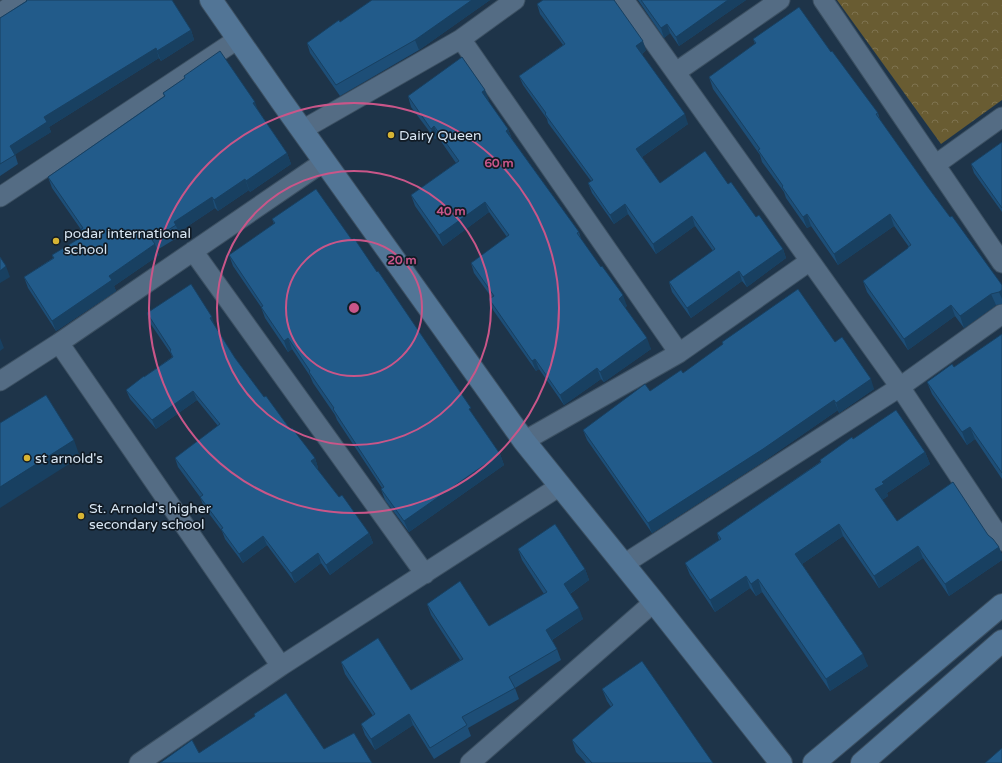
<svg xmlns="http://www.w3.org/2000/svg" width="1002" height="763" font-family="'Varela Round',sans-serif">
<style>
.park{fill:url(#park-crowns)}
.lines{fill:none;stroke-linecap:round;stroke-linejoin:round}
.street-casing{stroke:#3c5062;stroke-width:21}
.secondary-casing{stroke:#3c5062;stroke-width:24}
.street{stroke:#546c84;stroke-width:19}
.secondary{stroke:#527596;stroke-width:22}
.wall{fill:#1d4e77}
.shaded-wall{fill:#184061}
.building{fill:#225b8a;stroke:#184061}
.ring{fill:none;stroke:#c95689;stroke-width:2}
.poi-dot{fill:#d7b434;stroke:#111b25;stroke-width:1.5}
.labels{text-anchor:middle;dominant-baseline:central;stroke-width:3.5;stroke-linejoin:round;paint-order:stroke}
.poi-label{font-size:14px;fill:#d8e6f3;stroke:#111b25;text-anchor:start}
.centre{fill:#c95689;stroke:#111b25;stroke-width:2}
.ring-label{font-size:12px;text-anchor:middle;font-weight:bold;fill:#c95689;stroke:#111b25;stroke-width:3.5;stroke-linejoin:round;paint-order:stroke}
</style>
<defs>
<pattern id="park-crowns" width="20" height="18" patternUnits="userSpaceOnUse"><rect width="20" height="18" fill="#695c32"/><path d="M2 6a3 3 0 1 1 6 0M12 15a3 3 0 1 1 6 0" fill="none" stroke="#7e7350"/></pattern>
</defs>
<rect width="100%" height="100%" fill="#1e3449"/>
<path class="park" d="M837,0h165v100l-61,44z"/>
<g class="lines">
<g class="street-casing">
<path id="street" d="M624,0l276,387 102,154
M823,0l179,263
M0,13l20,-13
M461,39l218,314
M676,72l104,-72
M302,130l159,-91 54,-39
M935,165l67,-48
M0,197l238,-158
M193,251l232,323
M59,343l222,323
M0,381l59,-38 266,-182
M524,441l155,-88 131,-92
M624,564l276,-177 102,-73
M139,763l142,-97 279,-180
M470,763l184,-161"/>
</g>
<g class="secondary-casing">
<path id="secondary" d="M211,0l71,102 242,339 130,161 127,161
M814,763l188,-158
M862,763l140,-122"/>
</g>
<use href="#street" class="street"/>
<use href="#secondary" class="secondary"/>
</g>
<path class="wall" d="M26,0l165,30 3,10 -33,21 -2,-3 -110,69 2,5 -36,22 3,10 -18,12v-158l26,-17z
M372,0h118l-71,50 -79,46 -30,-43 -3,-10 33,-21z
M638,0h108l-67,46 -9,-13 -6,5z
M537,4l109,46 -4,4 46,70 -46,33 18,26 68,1 55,65 3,9 -39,29 -5,-6 -51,37 -19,-26 -3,-10 44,-31 -18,-25 -39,28 -28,-40 -14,10 -22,-31 -4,-10 3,-2 -43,-58 -1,-4 -24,-34 -4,-9 44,-31 -23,-31z
M753,39l78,13 47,61 2,7 47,66 23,31 52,68v19l-6,1 -32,23 -9,-12 -47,34 -41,-58 -4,-11 45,-33 1,-1 -15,-21 -56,39 -27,-39 -4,2 -21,-30 -2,-6 -22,-30 -2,-7 -47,-66 -4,-12 46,-33z
M184,76l74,34 29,43 4,11 -41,28 -1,-2 -31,21 -3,-3 -36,24 1,4 -23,14 2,5 -45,31 2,5 -60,40 -28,-43 -4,-11 29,-19 -1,-3 32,-19 -2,-5 -30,-43 -4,-11 116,-81 -1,-3 22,-15z
M408,96l81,4 -1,1 20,28 4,10 67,93 2,7 46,67 -2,1 26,42 -47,33 -3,-3 -37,26 -25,-36 -3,2 -43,-61 -4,-11 3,-1 -18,-25 -3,-10 36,-26 -18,-25 -46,34 -28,-40 -4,-11 45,-32 -18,-26 -3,2 -24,-32z
M1002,142v70l-28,-39 -3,-9z
M272,219l80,21 148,214 4,11 -95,67 -24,-32 -4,-11 1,-1 -45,-68 -2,-5 -22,-32 -3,-7 -18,-27 -4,3 -23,-34 -4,-11 -28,-41 -4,-11 45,-31z
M147,313l68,13v1l20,31 29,39 51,61 3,10 -1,1 22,28 30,36 4,10 -43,32 -9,-12 -26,20 -28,-38 -24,18 -18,-24 -3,-8 -18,-24 -4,-10 -22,-30 -3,-9 43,-32 -21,-26 -41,29 -26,-30 -4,-9 46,-33 -1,-3 -21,-31z
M1002,334v145l-27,-40 -8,6 -35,-51 -5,-12 27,-15z
M722,342h113l39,47 -35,24 -1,-3 -71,49 -115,74 -65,-93 -4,-10 100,-57 40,-28z
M853,439l72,13 5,12 -43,29 1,3 -6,4 15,21 91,14 11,12 3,8v5l-53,36 -26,-38 -44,30 -36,-52 -41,28 66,102 -38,25 -68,-99 -6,4 -6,-8 -35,24 -25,-37 -5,-12 34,-23 -2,-7 103,-71v-2z
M518,549l67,20 4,11 -19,14 13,25 -31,21 5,9 4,11 -46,28 4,11 -51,29 3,8 -37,23 -21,-34 -38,25 -10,-15 -4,-11 12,-8 -28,-42 -4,-12 70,28 49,-30 -29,-45 -4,-11 62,22 55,-32 -22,-34z
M602,689l111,74h-127l-10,-11 -4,-12 39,-33 -4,-6z"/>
<path class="shaded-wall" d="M472,0h18l-71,50 -4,-10z
M728,0h18l-67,46 -3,-9z
M667,24l3,9 -6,5 -3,-10z
M191,30l3,10 -33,21 -4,-10z
M643,41l3,9 -6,5 -4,-9z
M156,48l3,10 -110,69 2,5 -38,24 -3,-10 34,-29z
M485,90l4,10 -3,3 -4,-11z
M255,102l4,11 -6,-10z
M685,114l3,10 -49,35 -3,-10z
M434,126l4,11 -3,2 -4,-10z
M508,129l4,11 -6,-9z
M287,153l4,11 -41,28 -4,-11z
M245,179l4,11 -31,21 -4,-11z
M212,197l3,11 -36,24 -5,-10z
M485,202l4,10 -46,34 -4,-11z
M625,204l3,10 -14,10 -4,-9z
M807,214l4,12 -4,2 -4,-11z
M890,214l4,12 -56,39 -4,-11z
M692,216l3,10 -39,28 -3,-10z
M155,244l4,11 -45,31 2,5 -60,40 -4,-10 57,-45z
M783,249l3,9 -39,29 -4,-10z
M6,266l4,11 -10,6v-12z
M739,271l3,10 -51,37 -4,-10z
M1002,290v9l-3,-7z
M991,294l5,11 -32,23 -4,-12z
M623,295l4,11 -5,3 -3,-10z
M951,305l4,11 -47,34 -4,-11z
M212,317l3,9 -2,2 -3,-10z
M0,338l4,10 -4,3z
M288,338l4,11 -4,3 -4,-11z
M647,338l4,11 -47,33 -4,-10z
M535,359l4,10 -3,2 -4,-10z
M597,368l4,11 -37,26 -4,-10z
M871,379l3,10 -35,24 -3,-10z
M193,391l4,9 -41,29 -4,-9z
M834,400l4,10 -71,49 -115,74 -4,-10z
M970,427l5,12 -8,6 -5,-13z
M74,440l6,17 -80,51v-21z
M925,452l5,12 -43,29 1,3 -8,5 -5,-12 7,-7z
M500,454l4,11 -95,67 -5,-11z
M315,458l3,10 -3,2 -4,-9z
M839,524l4,12 -44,30 -4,-12z
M369,533l4,10 -43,32 -4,-10z
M263,536l4,9 -24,18 -4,-9z
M918,546l5,12 -44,30 -5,-12z
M999,547l3,8v5l-53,36 -4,-12z
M318,553l3,10 -26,20 -4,-10z
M585,569l4,11 -21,15 -4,-11z
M746,576l4,12 -35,24 -5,-12z
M758,579l4,13 -6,4 -5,-12z
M579,608l4,11 -33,22 -4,-11z
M863,654l5,12 -38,25 -4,-12z
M409,714l4,11 -38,25 -4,-11z"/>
<path class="building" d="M26,0h146l19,30 -34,21 -1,-3 -112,69 3,5 -37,24 5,9 -15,9v-146l27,-17z
M372,0h100l-57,40 -79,45 -29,-42 32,-23 1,2z
M543,0h71l29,41 -7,5 49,68 -49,35 24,34 45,-32 23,33 3,-2 25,35 3,-2 24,34 -40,28 -4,-6 -52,37 -18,-26 46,-33 -23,-33 -39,28 -28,-40 -15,11 -22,-32 5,-3 -48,-66 1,-1 -27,-37 46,-32 -28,-40z
M641,0h87l-52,37 -9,-13 -6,4z
M799,7l32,45 1,-1 46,62 -2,1 51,72 23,31 2,-1 50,69v5l-3,2 -8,2 -31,22 -9,-11 -47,34 -41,-58 45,-33v-1l3,-2 -21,-31 -56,40 -27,-40 -4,3 -21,-30 1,-1 -25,-36 2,-1 -51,-72 47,-34 -3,-4z
M220,51l35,51 -2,1 34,50 -41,28 -1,-2 -31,21 -2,-3 -38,25 2,3 -24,15 3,4 -46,32 3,4 -60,41 -28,-44 30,-19 -2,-3 33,-20 -4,-6 2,-1 -35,-51 117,-81 -2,-3 22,-15 -1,-2z
M462,57l23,33 -3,2 26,37 -2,2 73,101 -2,1 24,34 1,-1 21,29 -4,4 28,39 -47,34 -3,-4 -37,27 -25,-36 -3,2 -43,-62 5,-3 -23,-33 38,-28 -24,-33 -46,33 -28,-40 48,-34 -25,-35 -3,3 -23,-33z
M1002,142v66l-31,-44z
M316,189l36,51 2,-2 23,34 1,-1 93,137 -2,1 31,45 -96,67 -23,-32 3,-2 -51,-78 1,-1 -25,-36 1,-1 -22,-33 -4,3 -23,-34 2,-1 -34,-51 46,-32 -3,-4z
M0,257l6,9 -6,5z
M191,284l21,33 -2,1 25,40 29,39 2,-1 24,33 2,-1 23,30 -4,3 28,36 3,-2 27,38 -43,32 -8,-12 -27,20 -28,-37 -24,18 -18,-25 2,-1 -23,-31 3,-2 -28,-37 45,-34 -27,-33 -41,29 -26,-30 18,-14v1l29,-20 -3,-6 1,-1 -24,-37z
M798,289l37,53 7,-5 29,42 -35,24 -2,-3 -71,49 -115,74 -65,-93 62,-46 5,7 31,-21 2,3 40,-29 -1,-2z
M1002,334v139l-32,-46 -8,5 -35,-50 25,-18 2,3z
M46,395l28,45 -74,47v-64z
M896,410l29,42 -43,30 2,2 -9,5 22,32 56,-39 35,53 5,4 6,8 -54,37 -27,-38 -44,30 -35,-52 -44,30 68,100 -37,25 -68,-100 -7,5 -5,-8 -36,24 -25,-37 36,-24 -4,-6 104,-71 -1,-2 32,-23 1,2z
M555,524l30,45 -21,15 15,24 -33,22 11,19 -48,28 6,11 -53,29 5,8 -37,23 -21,-34 -38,25 -10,-15 14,-10 -34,-52 37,-24 33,52 52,-31 -36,-55 33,-23 29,45 58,-34 -29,-43z
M642,661l71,102h-121l-20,-23 41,-35 -11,-16z
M286,693l38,56 30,-16 18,30h-212l32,-23 7,13 56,-37 -1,-2z
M1002,748v15h-17z"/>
<g class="ring">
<circle cx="354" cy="308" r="68"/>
<circle cx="354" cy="308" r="137"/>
<circle cx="354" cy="308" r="205"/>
</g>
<g class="poi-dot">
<circle cx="391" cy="135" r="4"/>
<circle cx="56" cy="241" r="4"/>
<circle cx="27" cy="458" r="4"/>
<circle cx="81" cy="516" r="4"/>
</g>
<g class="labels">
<g class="poi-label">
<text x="399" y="135">Dairy Queen</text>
<text x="64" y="233">podar international<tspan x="64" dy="16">school</tspan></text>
<text x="35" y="458">st arnold's</text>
<text x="89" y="508">St. Arnold's higher<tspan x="89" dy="16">secondary school</tspan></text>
</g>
</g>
<circle cx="354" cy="308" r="6" class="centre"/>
<g class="ring-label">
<text x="499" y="167">60 m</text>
<text x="451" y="215">40 m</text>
<text x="402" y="264">20 m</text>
</g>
</svg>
